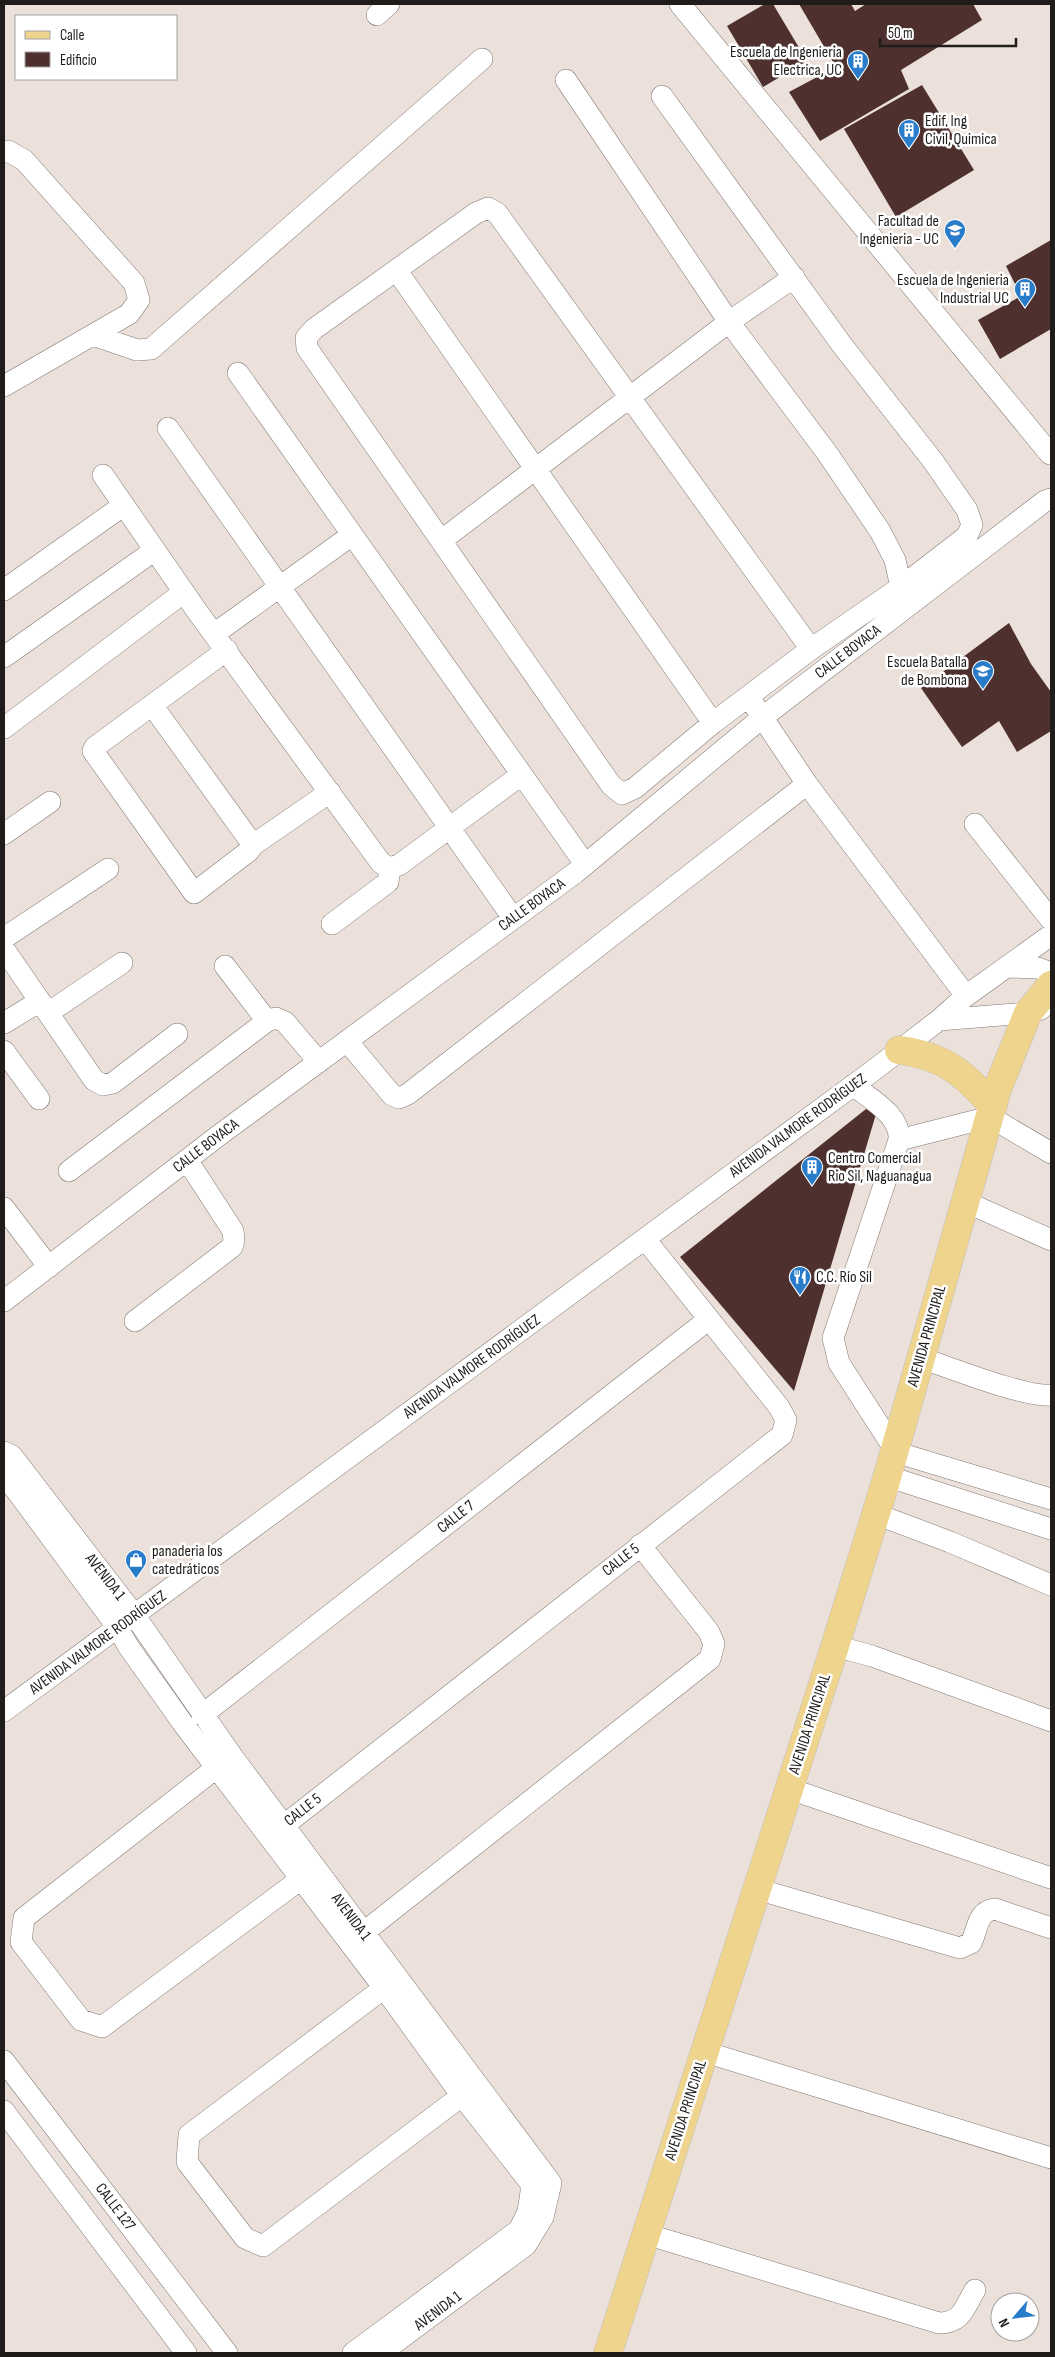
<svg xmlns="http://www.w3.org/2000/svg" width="1055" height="2357" font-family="'Sofia Sans Condensed',sans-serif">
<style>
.building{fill:#4e302f}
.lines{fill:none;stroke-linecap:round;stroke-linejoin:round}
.minor-casing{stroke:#827973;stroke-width:22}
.major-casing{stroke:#c0bfbf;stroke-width:29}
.minor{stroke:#fff;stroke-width:21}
.major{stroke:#efd48e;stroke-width:28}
.labels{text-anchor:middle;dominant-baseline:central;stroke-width:5;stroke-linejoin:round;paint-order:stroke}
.poi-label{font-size:16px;fill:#1f1c19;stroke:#fff;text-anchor:end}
.street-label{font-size:16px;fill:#1f1c19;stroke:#fff}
</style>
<rect width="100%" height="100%" fill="#ebe0da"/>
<path class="building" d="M765,4h8l34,57 -44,26 -36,-61z
M799,4h52l4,7 11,-7h107l9,16 -81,50 8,19 -89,52 -31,-49 47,-25z
M922,85l52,85 -78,47 -52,-88z
M1051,240v89l-51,30 -22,-39 43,-24 -15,-30z
M1009,623l22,41 20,28v39l-34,21 -18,-31 -37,26 -41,-59z
M866,1109l10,5 -82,277 -114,-134z"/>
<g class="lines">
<g class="minor-casing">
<path id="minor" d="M680,4l370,450
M377,15l12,-11
M566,80l163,242 98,131 53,78 15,29 6,27
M662,96l180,249 91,116 34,49 5,15 -5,11 -66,51 -90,62 -98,74 -78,65 -13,6 -11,-9 -304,-437 -1,-10 8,-9 162,-116 12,-5 9,5 314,436
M4,152l4,-1 16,9 110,123 5,17 -10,14 -125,72
M397,271l316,452
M93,335l44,15 14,-1 331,-290
M238,373l347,491
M168,428l345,490
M103,475l96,139 182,249 9,5 9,-3 122,-90
M442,540l287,-218 65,-45
M4,590l120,-85
M214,634l138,-99
M4,657l151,-107
M152,705l101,140 -4,6 -55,42 -101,-142 2,-4 132,-97
M754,705l53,79 159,212
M4,728l180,-136
M975,824l76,96
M4,834l46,-32
M253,845l77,-53
M332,924l56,-42 2,-14
M4,938l104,-69
M4,949l90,131 9,5 10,-2 64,-49
M225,966l42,55
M1007,967l31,1 13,5
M48,1013l74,-50
M939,1020l89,-7 13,-4
M4,1023l36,-22
M347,1041l45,54 7,3 9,-4 399,-310
M4,1051l35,48
M853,1085c17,14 48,30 46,55l-66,198 6,25 56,87 10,5 146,44
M899,1140l91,-23 61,36
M69,1171l198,-150 9,-3 9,4 34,40
M966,1202l85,38
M4,1208l45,59
M4,1301l214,-165 357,-263 188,-156 282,-216 6,-2
M135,1321l97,-74 2,-7 -1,-9 -46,-71
M921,1358c28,9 105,40 130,37
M4,1452l8,4 123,160 97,140 319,427 -8,34 -17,28 -145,108
M4,1474l114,154 10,18 56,79 200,263 78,108 70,89 -4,27 -9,18 -166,123
M886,1481h16l149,48
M876,1514l74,28 101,43
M835,1646l37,10 179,65
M4,1711l870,-641 65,-50 27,-24 85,-61
M202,1715l507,-396
M216,1768l-192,150 -3,24 60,78 21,7 211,-157
M790,1789l261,89
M273,1834l509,-399 4,-15 -7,-13 -134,-168
M757,1889l203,59 11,-5c7,-14 6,-32 24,-34l56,19
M363,1933l347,-274 4,-15 -5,-12 -69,-87
M393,1979l-9,9 -195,147 -2,27 58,76 18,8 209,-158
M705,2052l346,106
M4,2061l223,292
M4,2111l182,242
M646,2234l293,89c23,0 25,-15 36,-33"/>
</g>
<g class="major-casing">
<path id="major" d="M899,1050c45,6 65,23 94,56
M608,2353l227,-707 51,-165 111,-391 31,-77 23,-28"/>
</g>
<use href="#minor" class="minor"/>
<use href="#major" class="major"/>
</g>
<defs>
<g id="building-pin" transform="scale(1.125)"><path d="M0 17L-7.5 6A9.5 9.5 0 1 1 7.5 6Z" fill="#297cca" stroke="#fff"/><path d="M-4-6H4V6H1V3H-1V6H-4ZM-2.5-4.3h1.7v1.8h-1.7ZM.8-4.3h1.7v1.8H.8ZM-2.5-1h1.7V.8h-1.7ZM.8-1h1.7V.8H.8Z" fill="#fff"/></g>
<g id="university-pin" transform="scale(1.125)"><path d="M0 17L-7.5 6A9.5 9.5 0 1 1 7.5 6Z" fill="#297cca" stroke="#fff"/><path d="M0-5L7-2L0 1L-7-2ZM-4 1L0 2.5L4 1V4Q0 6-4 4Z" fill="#fff"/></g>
<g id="school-pin" transform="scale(1.125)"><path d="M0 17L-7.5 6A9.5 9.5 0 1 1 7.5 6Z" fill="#297cca" stroke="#fff"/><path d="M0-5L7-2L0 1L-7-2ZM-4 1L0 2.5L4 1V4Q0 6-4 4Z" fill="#fff"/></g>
<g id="restaurant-pin" transform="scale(1.125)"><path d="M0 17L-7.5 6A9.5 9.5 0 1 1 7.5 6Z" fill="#297cca" stroke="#fff"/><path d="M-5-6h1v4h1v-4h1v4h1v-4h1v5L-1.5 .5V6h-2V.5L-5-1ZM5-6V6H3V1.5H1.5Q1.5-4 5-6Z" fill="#fff"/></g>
<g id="shop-pin" transform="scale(1.125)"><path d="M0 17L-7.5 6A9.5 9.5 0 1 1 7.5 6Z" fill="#297cca" stroke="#fff"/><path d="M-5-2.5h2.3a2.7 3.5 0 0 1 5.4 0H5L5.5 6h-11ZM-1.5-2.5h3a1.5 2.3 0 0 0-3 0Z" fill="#fff"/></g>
</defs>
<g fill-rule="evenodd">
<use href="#building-pin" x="858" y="61"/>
<use href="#building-pin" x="909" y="130"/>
<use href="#university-pin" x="955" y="230"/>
<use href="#building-pin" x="1025" y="289"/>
<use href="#school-pin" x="983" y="671"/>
<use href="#building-pin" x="812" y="1167"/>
<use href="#restaurant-pin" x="800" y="1277"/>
<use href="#shop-pin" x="136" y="1560"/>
</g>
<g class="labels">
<g class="poi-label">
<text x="842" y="52">Escuela de Ingenieria<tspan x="842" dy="18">Electrica, UC</tspan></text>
<text x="925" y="121" text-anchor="start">Edif. Ing<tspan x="925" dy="18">Civil, Quimica</tspan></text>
<text x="939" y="221">Facultad de<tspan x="939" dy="18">Ingenieria - UC</tspan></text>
<text x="1009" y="280">Escuela de Ingenieria<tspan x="1009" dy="18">Industrial UC</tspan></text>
<text x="967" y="662">Escuela Batalla<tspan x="967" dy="18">de Bombona</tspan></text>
<text x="828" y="1158" text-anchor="start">Centro Comercial<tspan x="828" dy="18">Rio Sil, Naguanagua</tspan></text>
<text x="816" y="1277" text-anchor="start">C.C. Río Sil</text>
<text x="152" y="1551" text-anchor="start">panaderia los<tspan x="152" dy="18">catedráticos</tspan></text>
</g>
<g class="street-label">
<text transform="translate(848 652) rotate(-37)">CALLE BOYACA</text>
<text transform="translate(532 905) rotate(-36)">CALLE BOYACA</text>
<text transform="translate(798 1126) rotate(-36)">AVENIDA VALMORE RODRÍGUEZ</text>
<text transform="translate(206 1146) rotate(-37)">CALLE BOYACA</text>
<text transform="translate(927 1336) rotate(-74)">AVENIDA PRINCIPAL</text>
<text transform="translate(472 1367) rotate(-36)">AVENIDA VALMORE RODRÍGUEZ</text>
<text transform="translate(456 1517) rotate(-38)">CALLE 7</text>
<text transform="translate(621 1560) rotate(-38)">CALLE 5</text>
<text transform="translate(105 1577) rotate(52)">AVENIDA 1</text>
<text transform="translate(98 1643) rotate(-36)">AVENIDA VALMORE RODRÍGUEZ</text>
<text transform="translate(810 1724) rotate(-72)">AVENIDA PRINCIPAL</text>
<text transform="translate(303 1810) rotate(-38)">CALLE 5</text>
<text transform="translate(351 1917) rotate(53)">AVENIDA 1</text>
<text transform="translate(686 2110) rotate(-72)">AVENIDA PRINCIPAL</text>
<text transform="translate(115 2207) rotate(53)">CALLE 127</text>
<text transform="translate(438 2311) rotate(-37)">AVENIDA 1</text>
</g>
</g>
<rect width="1055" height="2357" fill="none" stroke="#1f1c19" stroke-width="10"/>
<rect x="15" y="15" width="162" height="65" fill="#ffffff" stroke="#a5a4a3"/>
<rect x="25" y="31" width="25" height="8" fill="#efd48e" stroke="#a5a4a3"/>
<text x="60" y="40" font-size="15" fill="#1f1c19">Calle</text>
<rect x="25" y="52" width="25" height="15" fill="#4e302f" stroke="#a5a4a3"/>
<text x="60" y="65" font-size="15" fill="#1f1c19">Edificio</text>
<g transform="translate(1015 2317) rotate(242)"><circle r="24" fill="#ffffff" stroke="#a5a4a3"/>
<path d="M0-4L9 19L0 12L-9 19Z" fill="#297cca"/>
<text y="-8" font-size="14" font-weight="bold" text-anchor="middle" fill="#1f1c19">N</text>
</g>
<path d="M880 38v8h136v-8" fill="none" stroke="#1f1c19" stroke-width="2.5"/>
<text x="888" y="38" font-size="15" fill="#1f1c19" stroke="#ffffff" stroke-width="4" paint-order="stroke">50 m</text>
</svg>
